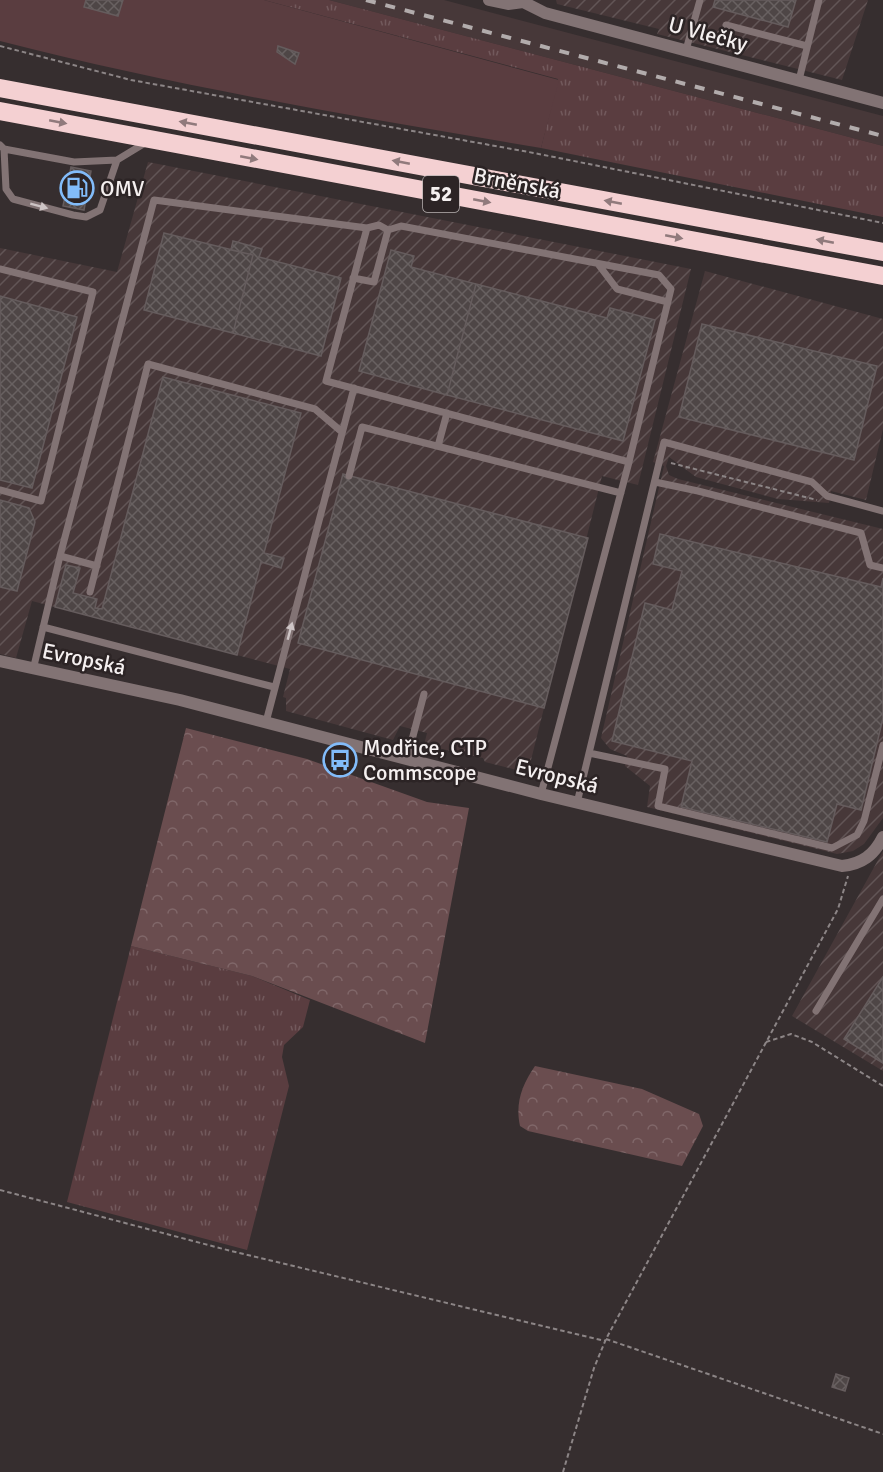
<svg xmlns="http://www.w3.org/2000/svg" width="883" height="1472" font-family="Signika,sans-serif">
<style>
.built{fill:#473839}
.industrial{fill:url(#industrial-furrows)}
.grass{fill:url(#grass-tufts)}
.forest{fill:url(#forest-crowns)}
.green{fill:#5a3d40}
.building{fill:url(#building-cross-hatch);stroke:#655c5d;stroke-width:1.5}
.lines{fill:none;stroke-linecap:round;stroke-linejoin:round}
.path{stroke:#8c8586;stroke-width:2;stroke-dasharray:4.5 3;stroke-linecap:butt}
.lane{stroke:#827374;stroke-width:7}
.street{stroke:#827374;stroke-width:12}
.highway{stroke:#f4d0d2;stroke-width:18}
.rail{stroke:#b2acac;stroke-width:4;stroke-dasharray:10 10;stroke-linecap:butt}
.oneway{fill:#907a7c}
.oneway2{fill:#cdc4c5}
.labels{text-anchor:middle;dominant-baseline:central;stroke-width:5;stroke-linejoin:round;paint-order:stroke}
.shield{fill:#2c2425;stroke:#b9b3b3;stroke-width:1.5}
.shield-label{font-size:21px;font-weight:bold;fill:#f5f0f0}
.street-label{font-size:22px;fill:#f5f0f0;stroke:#2c2425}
.poi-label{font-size:22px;fill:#f5f0f0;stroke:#2c2425;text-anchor:start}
</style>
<defs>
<pattern id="industrial-furrows" width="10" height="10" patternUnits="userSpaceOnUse" patternTransform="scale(1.5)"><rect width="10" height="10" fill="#473839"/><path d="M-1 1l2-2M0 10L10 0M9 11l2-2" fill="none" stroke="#625556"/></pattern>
<pattern id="grass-tufts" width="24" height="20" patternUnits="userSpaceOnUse" patternTransform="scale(1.5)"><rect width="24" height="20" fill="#5a3d40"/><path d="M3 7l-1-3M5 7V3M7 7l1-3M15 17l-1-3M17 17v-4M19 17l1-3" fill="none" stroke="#72595c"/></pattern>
<pattern id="forest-crowns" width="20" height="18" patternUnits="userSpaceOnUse" patternTransform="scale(1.5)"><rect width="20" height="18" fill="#6a4d4f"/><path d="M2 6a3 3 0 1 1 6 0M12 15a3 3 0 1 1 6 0" fill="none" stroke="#806769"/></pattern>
<pattern id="building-cross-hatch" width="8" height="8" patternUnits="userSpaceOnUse" patternTransform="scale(1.5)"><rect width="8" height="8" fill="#4e4646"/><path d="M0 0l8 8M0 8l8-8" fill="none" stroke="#686161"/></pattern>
</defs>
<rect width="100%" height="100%" fill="#362e2f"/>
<path class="built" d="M329,0h115l439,116v30z"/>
<path class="industrial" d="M556,0h312l-26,80 -185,-46 2,-5 -102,-25z
M148,162l543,107 -53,216 -36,-9 -72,288 -6,5 -7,1 -32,-8 -2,-4 -59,-13 3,-12 -27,-7 -7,14 -107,-29v-13l-3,-1 7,-28 -258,-68 -16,57 -16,-4v-406l117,24z
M705,271l178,48v110l-17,71 -35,-9 -2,12 -51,-4 -82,-22 -27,-20 -3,9 3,9 9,4 205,50v289l-19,26 -11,7 -16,3 -190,-47 3,-21 -25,-20 2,-10 -17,-7 -9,-11 63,-272 -11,-4z
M883,851v220l-91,-55z"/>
<path class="grass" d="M264,0h65l554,146v71l-342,-69 17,-69z
M131,946l121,30 58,24 -7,27 -19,18 -2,12 7,29 -42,164 -180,-48z"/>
<path class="forest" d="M186,728l121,31 120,43 42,6 -44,235 -173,-67 -121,-30z
M535,1066l107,23 57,25 4,12 -21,40 -154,-35 -8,-5c-5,-23 2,-41 15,-60z"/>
<path class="green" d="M0,0h264l295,80 -18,68c-182,-31 -363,-61 -541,-107z"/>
<path class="building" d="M86,0h37l-5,16 -34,-9z
M715,0h81l-8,27 -75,-20z
M278,46l21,7 -4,11 -18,-12z
M71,167l20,4 -7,39 -21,-4z
M164,233l89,22 -20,78 -89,-23z
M233,241l29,8 -3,8 82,21 -20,78 -88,-23 20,-78 -22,-5z
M391,250l23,6 -3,11 65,17 -29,111 -88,-24z
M476,284l131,34 3,-10 45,12 -32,121 -176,-46z
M0,296l77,21 -45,171 -32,-8z
M702,324l175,42 -23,94 -175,-43z
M163,377l138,36 -37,140 20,5 -3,10 -20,-6 -24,93 -182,-48 11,-42 14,3 -7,25 24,6 -2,9 7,1z
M343,474l245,64 -44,170 -246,-65z
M0,500l29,8 6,14 -18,69 -17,-4z
M660,534l221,53 2,-9v140l-22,92 -24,-6 -10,38 -146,-35 11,-46 -80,-20 33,-138 27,7 10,-39 -29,-7z
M883,977v86l-39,-24z
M836,1374l13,4 -4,13 -13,-4z"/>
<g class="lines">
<path class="path" d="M0,46l131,34 403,73 349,70
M671,463l146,37
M766,1042l25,-8 21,8 71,44
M0,1190l231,61 374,90
M606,1339l277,95
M563,1472l31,-104 12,-29 232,-430 10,-33"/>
<path class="lane" d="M726,25l81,21
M686,50l14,-50
M799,80l20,-80
M0,145l4,4 70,13 43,-2 28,-17
M4,149l2,40 7,10 60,16 13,2 14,-7 17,-50
M367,228l12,-3 9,5
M598,264l19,25 51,13
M0,269l93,23 -52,209 -41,-11
M353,278l21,4 14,-52 13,-4 258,49 12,14 -42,173
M438,446l9,-33
M349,476l13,-49 259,66
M655,482l43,9 163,42 9,32 13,3
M60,556l94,-356 213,28 -41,153 303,81 -88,332
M90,592l58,-228 167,45 27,23
M43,627l231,60
M33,670l27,-114 37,10
M266,722l88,-334
M589,753l76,16 -7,37 174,42 25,-13 7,-14 19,-76
M407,759l17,-65
M577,803l87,-361 148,40 15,14 56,15
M816,1011l67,-112"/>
<path class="street" d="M489,0l19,4 15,-2 22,11 338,90
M0,661l180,39 361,94 301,72c20,-2 32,-11 41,-29"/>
<path class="highway" d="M0,88l883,164
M0,111l883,165"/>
<path class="rail" d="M366,0l517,136"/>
</g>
<defs><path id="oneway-solid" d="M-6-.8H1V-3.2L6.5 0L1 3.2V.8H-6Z" transform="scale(1.5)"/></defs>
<g class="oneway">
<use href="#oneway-solid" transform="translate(58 122) rotate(11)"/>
<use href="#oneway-solid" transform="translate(188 123) rotate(-169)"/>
<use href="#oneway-solid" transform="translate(249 158) rotate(11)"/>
<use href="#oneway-solid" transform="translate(401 162) rotate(-169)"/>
<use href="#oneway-solid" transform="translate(482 201) rotate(11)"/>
<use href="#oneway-solid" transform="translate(613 202) rotate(-169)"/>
<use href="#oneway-solid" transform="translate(674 237) rotate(11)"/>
<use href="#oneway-solid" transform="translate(825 241) rotate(-169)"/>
</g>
<g class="oneway2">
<use href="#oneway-solid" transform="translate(39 206) rotate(15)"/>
<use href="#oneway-solid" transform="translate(290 631) rotate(-75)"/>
</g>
<defs>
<g id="fuel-ring" transform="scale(1.725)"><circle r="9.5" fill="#2c2425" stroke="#82bcfa" stroke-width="1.5"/><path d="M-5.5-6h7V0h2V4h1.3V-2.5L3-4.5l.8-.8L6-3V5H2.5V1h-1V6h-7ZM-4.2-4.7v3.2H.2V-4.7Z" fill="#82bcfa"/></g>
<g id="bus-ring" transform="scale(1.725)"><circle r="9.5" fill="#2c2425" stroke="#82bcfa" stroke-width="1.5"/><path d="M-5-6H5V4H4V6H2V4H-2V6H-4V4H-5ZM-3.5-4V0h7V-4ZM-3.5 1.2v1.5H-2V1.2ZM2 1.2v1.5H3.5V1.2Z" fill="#82bcfa"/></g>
</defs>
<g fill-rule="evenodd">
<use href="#fuel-ring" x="77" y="188"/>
<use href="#bus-ring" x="340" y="760"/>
</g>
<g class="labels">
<rect class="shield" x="423" y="176" width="36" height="36" rx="4.5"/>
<g class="shield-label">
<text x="441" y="194">52</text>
</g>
<g class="street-label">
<text transform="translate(708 34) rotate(15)">U Vlečky</text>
<text transform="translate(517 183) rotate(11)">Brněnská</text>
<text transform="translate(84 659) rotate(12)">Evropská</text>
<text transform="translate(557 776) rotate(14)">Evropská</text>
</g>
<g class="poi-label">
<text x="100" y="188">OMV</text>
<text x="363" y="747">Modřice, CTP<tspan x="363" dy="25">Commscope</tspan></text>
</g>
</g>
</svg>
